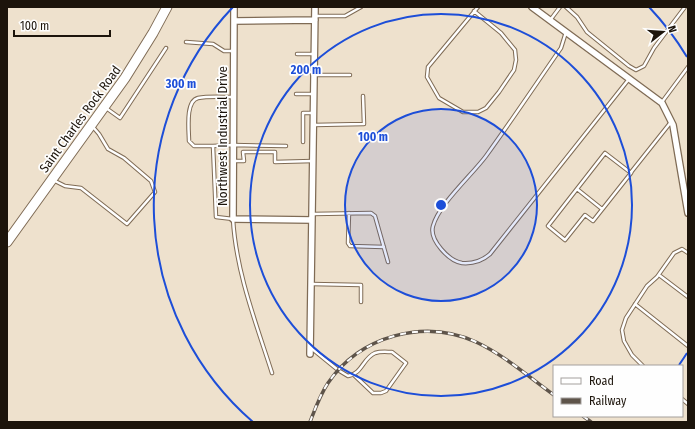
<svg xmlns="http://www.w3.org/2000/svg" width="695" height="429" font-family="'Fira Sans Condensed',sans-serif">
<style>
.industrial{fill:#eee1cd;fill-rule:evenodd}
.lines{fill:none;stroke-linecap:round;stroke-linejoin:round}
.service-casing{stroke:#7f6b55;stroke-width:4.5}
.minor-casing{stroke:#7f6b55;stroke-width:8}
.primary-casing{stroke:#7f6b55;stroke-width:11}
.service{stroke:#fff;stroke-width:2.5}
.minor{stroke:#fff;stroke-width:5.5}
.primary{stroke:#fff;stroke-width:9}
.rail-casing{stroke:#5e544a;stroke-width:3.5}
.rail{stroke:#fefefe;stroke-width:2;stroke-dasharray:6;stroke-linecap:butt}
.ring{fill:none;stroke:#1d4ed8;stroke-width:2}
.labels{text-anchor:middle;dominant-baseline:central;stroke-width:3.5;stroke-linejoin:round;paint-order:stroke}
.street-label{font-size:13px;fill:#1c140b;stroke:#fefefe}
.centre{fill:#1d4ed8;stroke:#fefefe;stroke-width:2}
.ring-label{font-size:12px;text-anchor:middle;font-weight:bold;fill:#1d4ed8;stroke:#fefefe;stroke-width:3.5;stroke-linejoin:round;paint-order:stroke}
</style>
<rect width="100%" height="100%" fill="#fdefe0"/>
<path class="industrial" d="M7,7h681v415h-681zM554,366h128v50h-128z"/>
<g class="lines">
<g class="service-casing">
<path id="service" d="M566,7l11,10 10,15 42,34 7,4 8,-4 10,-18 31,-41
M474,11l27,22 14,17 1,10 -2,10 -15,22 -13,16 -8,4h-15l-24,-14 -12,-21 1,-10 50,-60
M315,16h30l16,-9
M551,19l9,-12
M566,32l-5,16c-25,36 -49,72 -75,108 -14,19 -47,48 -53,70 -4,14 16,35 29,37 12,1 20,-2 28,-9l139,-175
M186,42l27,2 11,7h9
M297,54h17
M297,72h17
M315,75h35
M296,94h17
M233,97c-10,0 -25,-1 -35,1 -13,3 -9,33 -9,43l5,5h19l3,71 17,2c3,53 23,104 39,154
M662,102l26,-35
M106,108l14,10 46,-70
M314,125l50,-1 -1,-28
M303,142v-29h10
M213,146l20,-1 53,1
M233,161h11l-1,-9h32v10l38,-1
M631,173l-26,-20 -57,73 17,14 20,-25 8,6 38,-48 1,-2 39,-49
M53,180l12,6 16,2 46,36 28,-32 -4,-11 -27,-23 -16,-9 -9,-15 -6,-7
M577,189l25,20
M349,213l-1,30 2,3 34,1
M313,214l58,-1 4,3 13,46
M659,275l29,22
M312,284l49,1v17
M635,304l53,42
M311,348l27,22 10,6c14,-2 15,-18 27,-23 6,-2 12,-1 17,-1l14,11 -20,28 -5,2h-8l-19,-18
M643,366l-11,-11 -8,-14 -2,-11 4,-12 21,-32 10,-9 17,-24 8,-4 6,4
M682,399l6,5"/>
</g>
<g class="minor-casing">
<path id="minor" d="M234,7l-1,212 79,1
M532,7l130,96 11,22 15,88
M234,21l81,-1
M310,354l5,-347"/>
</g>
<g class="primary-casing">
<path id="primary" d="M7,242l118,-164 28,-45 14,-26"/>
</g>
<use href="#service" class="service"/>
<use href="#minor" class="minor"/>
<use href="#primary" class="primary"/>
<g class="rail-casing">
<path id="rail" d="M583,416l8,6
M310,422c5,-13 10,-27 18,-39 32,-47 96,-65 148,-41 28,13 53,35 78,53"/>
</g>
<use href="#rail" class="rail"/>
</g>
<circle cx="441" cy="205" r="96" fill="#1d4ed8" fill-opacity=".12"/>
<g class="ring">
<circle cx="441" cy="205" r="96"/>
<circle cx="441" cy="205" r="191"/>
<path d="M687 353A287 287 0 0 1 679 365M253 422A287 287 0 0 1 233 7M649 7A287 287 0 0 1 687 57"/>
</g>
<g class="labels">
<g class="street-label">
<text transform="translate(80 119) rotate(-54)">Saint Charles Rock Road</text>
<text transform="translate(222 136) rotate(-90)">Northwest Industrial Drive</text>
</g>
</g>
<circle cx="441" cy="205" r="6" class="centre"/>
<g class="ring-label">
<text x="306" y="74">200 m</text>
<text x="181" y="88">300 m</text>
<text x="373" y="141">100 m</text>
</g>
<rect width="695" height="429" fill="none" stroke="#1c140b" stroke-width="16"/>
<rect x="553" y="365" width="130" height="52" fill="#fefefe" stroke="#a4a09d"/>
<rect x="561" y="378" width="20" height="6" fill="#ffffff" stroke="#a4a09d"/>
<text x="589" y="385" font-size="12" fill="#1c140b">Road</text>
<rect x="561" y="398" width="20" height="6" fill="#5e544a" stroke="#a4a09d"/>
<text x="589" y="405" font-size="12" fill="#1c140b">Railway</text>
<g transform="translate(663 32) rotate(73)" stroke="#fefefe" stroke-width="3" paint-order="stroke">
<path d="M0-3L7 15L0 10L-7 15Z" fill="#1c140b"/>
<text y="-6" font-size="11" font-weight="bold" text-anchor="middle" fill="#1c140b">N</text>
</g>
<path d="M14 30v6h96v-6" fill="none" stroke="#1c140b" stroke-width="2"/>
<text x="20" y="30" font-size="12" fill="#1c140b" stroke="#fefefe" stroke-width="3" paint-order="stroke">100 m</text>
</svg>
